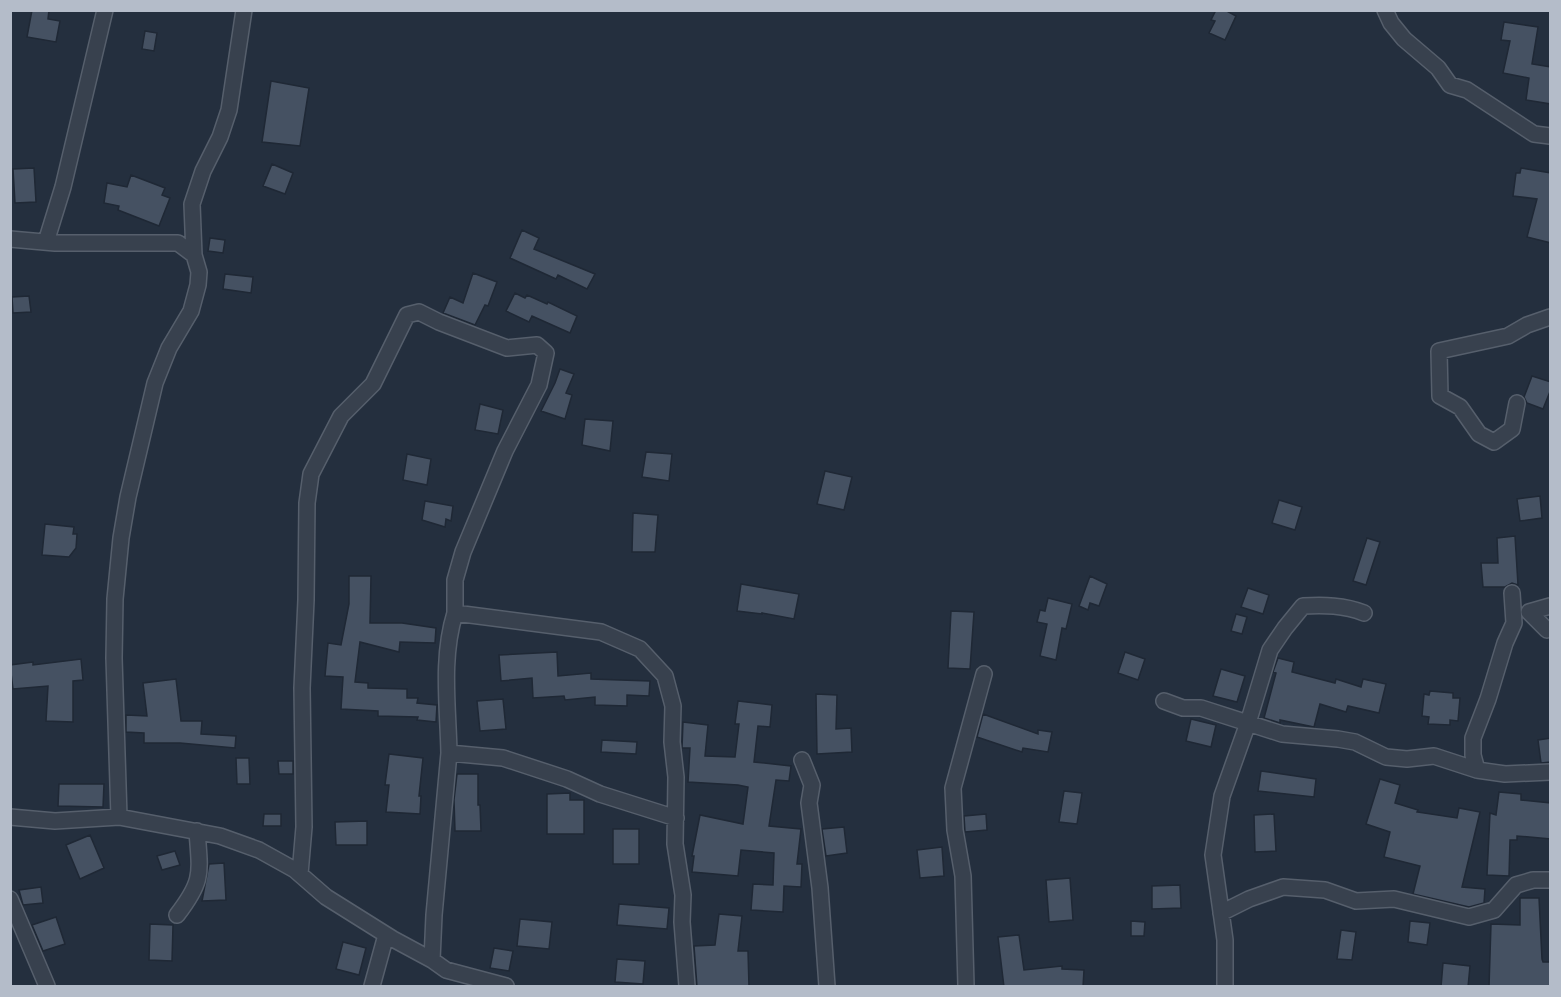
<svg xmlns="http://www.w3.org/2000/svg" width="1561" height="997" font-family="Karla,sans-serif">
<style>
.building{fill:#455162;stroke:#1f2835;stroke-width:1.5}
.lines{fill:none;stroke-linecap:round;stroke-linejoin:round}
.street-casing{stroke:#565f6c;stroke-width:18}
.street{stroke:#38414e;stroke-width:15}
</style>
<rect width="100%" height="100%" fill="#242f3e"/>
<path class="building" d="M32,10h17l-1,9 12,2 -4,21 -29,-5z
M1216,10h9l11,6 -11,24 -16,-7 6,-12 -4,-1z
M1504,22l34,5 -6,37 19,3v37l-25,-4 3,-22 -26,-5 7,-32 -9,-1z
M145,31l12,2 -3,18 -12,-2z
M271,81l38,7 -9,58 -38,-4z
M272,164l21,9 -8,21 -22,-8z
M34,168l2,34 -21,1 -2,-34z
M1521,168l30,5v70l-24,-6 10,-38 -24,-3 3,-23h4z
M131,175l34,13 -3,7 8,3 -11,28 -41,-16 1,-4 -15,-3 3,-20 20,4z
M522,230l17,8 -5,11 61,25 -8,15 -29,-14 -2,4 -46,-21z
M210,238l15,2 -2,13 -15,-2z
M473,273l24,9 -9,24 -3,-1 -10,20 -32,-12 7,-16 13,6z
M225,274l28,3 -2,16 -28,-4z
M515,293l10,5 2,-3 20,9 1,-2 29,14 -7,17 -38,-17 -3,6 -23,-11z
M29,296l2,16 -18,1 -1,-16z
M560,369l14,5 -8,19 6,2 -7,24 -24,-8 14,-28z
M1532,376l19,6v7l-8,20 -16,-6 -3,-6z
M480,404l23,6 -5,24 -23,-4z
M585,419l28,2 -3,30 -28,-6z
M646,452l26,2 -3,27 -27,-4z
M407,454l24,5 -4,26 -24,-5z
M825,471l27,6 -8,33 -27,-6z
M1540,496l2,22 -22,3 -3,-22z
M1279,500l23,7 -7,23 -23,-7z
M425,501l28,5 -2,15 -5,-2 -1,8 -23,-7z
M633,513l25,2 -3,37h-23z
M45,524l29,3 -1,7h4l-1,14 -7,9 -27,-2z
M1515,536l3,49 -6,-2 -7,4h-22l-2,-24h17l-1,-25z
M1367,538l13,4 -14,43 -13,-4z
M349,576h22l-1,47h32l34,5 -1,15 -35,-1 -1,10 -39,-10 -5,40 13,1v5l39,1v9h11l-1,5 20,2 -1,17 -19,-2 1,-3 -40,-1v-5l-37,-2 2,-32 -18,-1 3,-33 13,2 8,-41z
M1090,576l17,8 -8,22 -9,-3 -2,7 -9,-4z
M741,584l58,10 -5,25 -32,-6v1l-25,-3z
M1248,588l21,7 -6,19 -22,-7z
M1048,598l24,6 -6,25 -4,-1 -6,32 -16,-4 7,-32 -10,-2 3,-12 5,1z
M951,611l23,1 -4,57 -22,-1z
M1236,614l11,3 -5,17 -11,-3z
M557,652l1,24 33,-3v6l59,2 -1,15 -22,-1v11l-32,-1v-8l-30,3 -1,-4 -31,2 -1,-20 -31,3 -2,-26z
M1125,652l20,7 -7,21 -20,-7z
M1278,658l16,4 -2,10 43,11 1,-4 25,8 2,-8 23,5 -7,29 -31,-7 -2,6 -26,-8 -6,23 -34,-7v3l-16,-5 12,-45 -3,-1z
M81,659l2,21 -10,1v41l-27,-1 2,-35 -35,3 -3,-24 23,-3v3z
M1221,669l24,7 -8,26 -24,-6z
M176,679l5,42h21l-1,13 35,2 -1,12 -55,-5h-36v-10l-18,-1v-17l21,1 -4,-33z
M1430,691l23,2v5h7l-2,23 -8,-1v5l-22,-1 1,-7 -7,-1 2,-22 5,1z
M816,694l21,1 -1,34 15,-1 1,24 -35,2z
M503,699l3,30 -26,2 -3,-30z
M738,701l34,4 -2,22 -12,-1 -4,36 37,4 -2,15 -13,-1 -7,46 32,3 -4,35h5l-1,23 -17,-1 -1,26 -32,-2 2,-26 20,1 1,-32 -33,-3 -3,26 -46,-4 2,-16h-2l8,-41 43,9 5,-37 -10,-2 -50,-3 2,-34h-8l1,-26 25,3 -3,31 30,1 4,-33h-4z
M983,714l55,20v-4l14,2 -4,20 -25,-4 -1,4 -45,-15z
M1191,719l25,6 -5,22 -25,-6z
M1551,738v24l-10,1 -3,-23z
M602,740l35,2 -1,12 -35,-2z
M389,754l34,4 -4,38h2l-1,18 -34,-2 3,-27h-4z
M236,758h13l1,26h-13z
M278,761h15v13h-14z
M1261,771l55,8 -2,18 -56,-6z
M457,774h21v31h2l1,26h-26l-1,-31z
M1380,779l20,6 -5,18 23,7 -1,2 40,6 2,-10 21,4 -18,75 23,2 -1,14 -15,4 -56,-13 7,-28 -36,-9 6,-25 -24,-8z
M59,784h45l-1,23 -45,-1z
M1064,791l18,2 -5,31 -18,-2z
M1499,792l22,2v6l30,3v36l-34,-3v4h-7l-1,36 -22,-1 3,-62 6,2z
M570,793v7h14v34h-37v-40z
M264,814h17v12h-18z
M986,814l1,16 -22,2 -1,-16z
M1274,814l2,37 -21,1 -1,-37z
M367,821v24h-31l-1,-23z
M844,827l3,26 -21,3 -4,-27z
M613,829h26v35h-26z
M90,835l14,33 -24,11 -14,-34z
M942,847l2,29 -24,2 -3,-28z
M175,851l5,14 -18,5 -5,-14z
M224,863l2,37 -24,1 7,-37z
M1070,878l3,42 -24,2 -3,-42z
M1180,885l1,23 -29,1v-23z
M41,887l2,16 -20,2 -4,-15z
M1520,898h19l3,61 1,3h8v24l-62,1 2,-63 29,1z
M619,904l50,4 -2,21 -50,-4z
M719,914l23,2 -4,35h10l1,36h-52l-3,-41 21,-1z
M56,917l9,27 -22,7 -11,-26z
M520,919l32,3 -3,27 -32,-3z
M1131,921l14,1 -1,14h-13z
M1410,921l20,2 -3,22 -19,-3z
M150,924l23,1 -1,36 -23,-1z
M1341,930l15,2 -4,28 -15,-1z
M1019,935l5,35 38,-4v3l22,1 -1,17h-79l-6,-50z
M343,942l23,6 -7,27 -23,-6z
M494,948l19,3 -4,20 -19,-3z
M617,959l28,2 -2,23 -28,-2z
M1443,963l27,3 -2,21h-27z"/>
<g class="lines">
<g class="street-casing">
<path id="street" d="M1385,10l6,13 13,16 34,29 12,17 17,5 67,44 16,2
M10,239l45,4h123l16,12 5,17 -1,13 -7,26 -22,37 -14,35 -27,114 -7,41 -6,61 -1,59 5,159
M46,242l17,-55 42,-177
M194,255l-2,-51 11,-33 17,-34 9,-27 15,-100
M1517,403l-5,26 -18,13 -15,-8 -19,-27 -20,-11 -1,-45 69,-15 19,-11 23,-8
M1547,630l-18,-18 21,-6
M1164,701l19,7h18l81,26 56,5 17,3 31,15 21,2 27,-3 43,14 28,4 45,-2
M802,760l10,25 -3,18 11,85 7,98
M1477,770l-4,-15v-17l15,-39 17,-56 9,-20 -2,-30
M10,817l45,4 64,-4 101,19 39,14 36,20 31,27 67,42 39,21 14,10 60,16
M676,818l-76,-24 -33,-15 -64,-21 -54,-5c-1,-47 -8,-95 6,-140l146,19 39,17 25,27 8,30 -1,36 4,35 -1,67 8,51 -1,27 5,64
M300,874l4,-47 -2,-139 4,-88 1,-97 4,-29 30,-58 32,-32 34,-69 12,-3 20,10 68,26 30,-3 9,8 -7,32 -34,66 -42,101 -8,28v33
M10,899l37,87
M1221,913l28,-14 34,-12 42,3 31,11 38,-2 75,18 25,-7 22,-25 17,-5h17
M177,915c27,-35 23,-42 20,-84
M432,960l2,-45 15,-162
M372,986l14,-51
M966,986l-3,-110 -8,-46 -2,-42 31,-114
M1225,986v-46l-12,-85 9,-59 26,-73 22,-73 15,-22 18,-22c21,-1 41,-1 61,7"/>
</g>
<use href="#street" class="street"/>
</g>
<rect width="1561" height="997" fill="none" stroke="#b4bcc9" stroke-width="24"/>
</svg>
